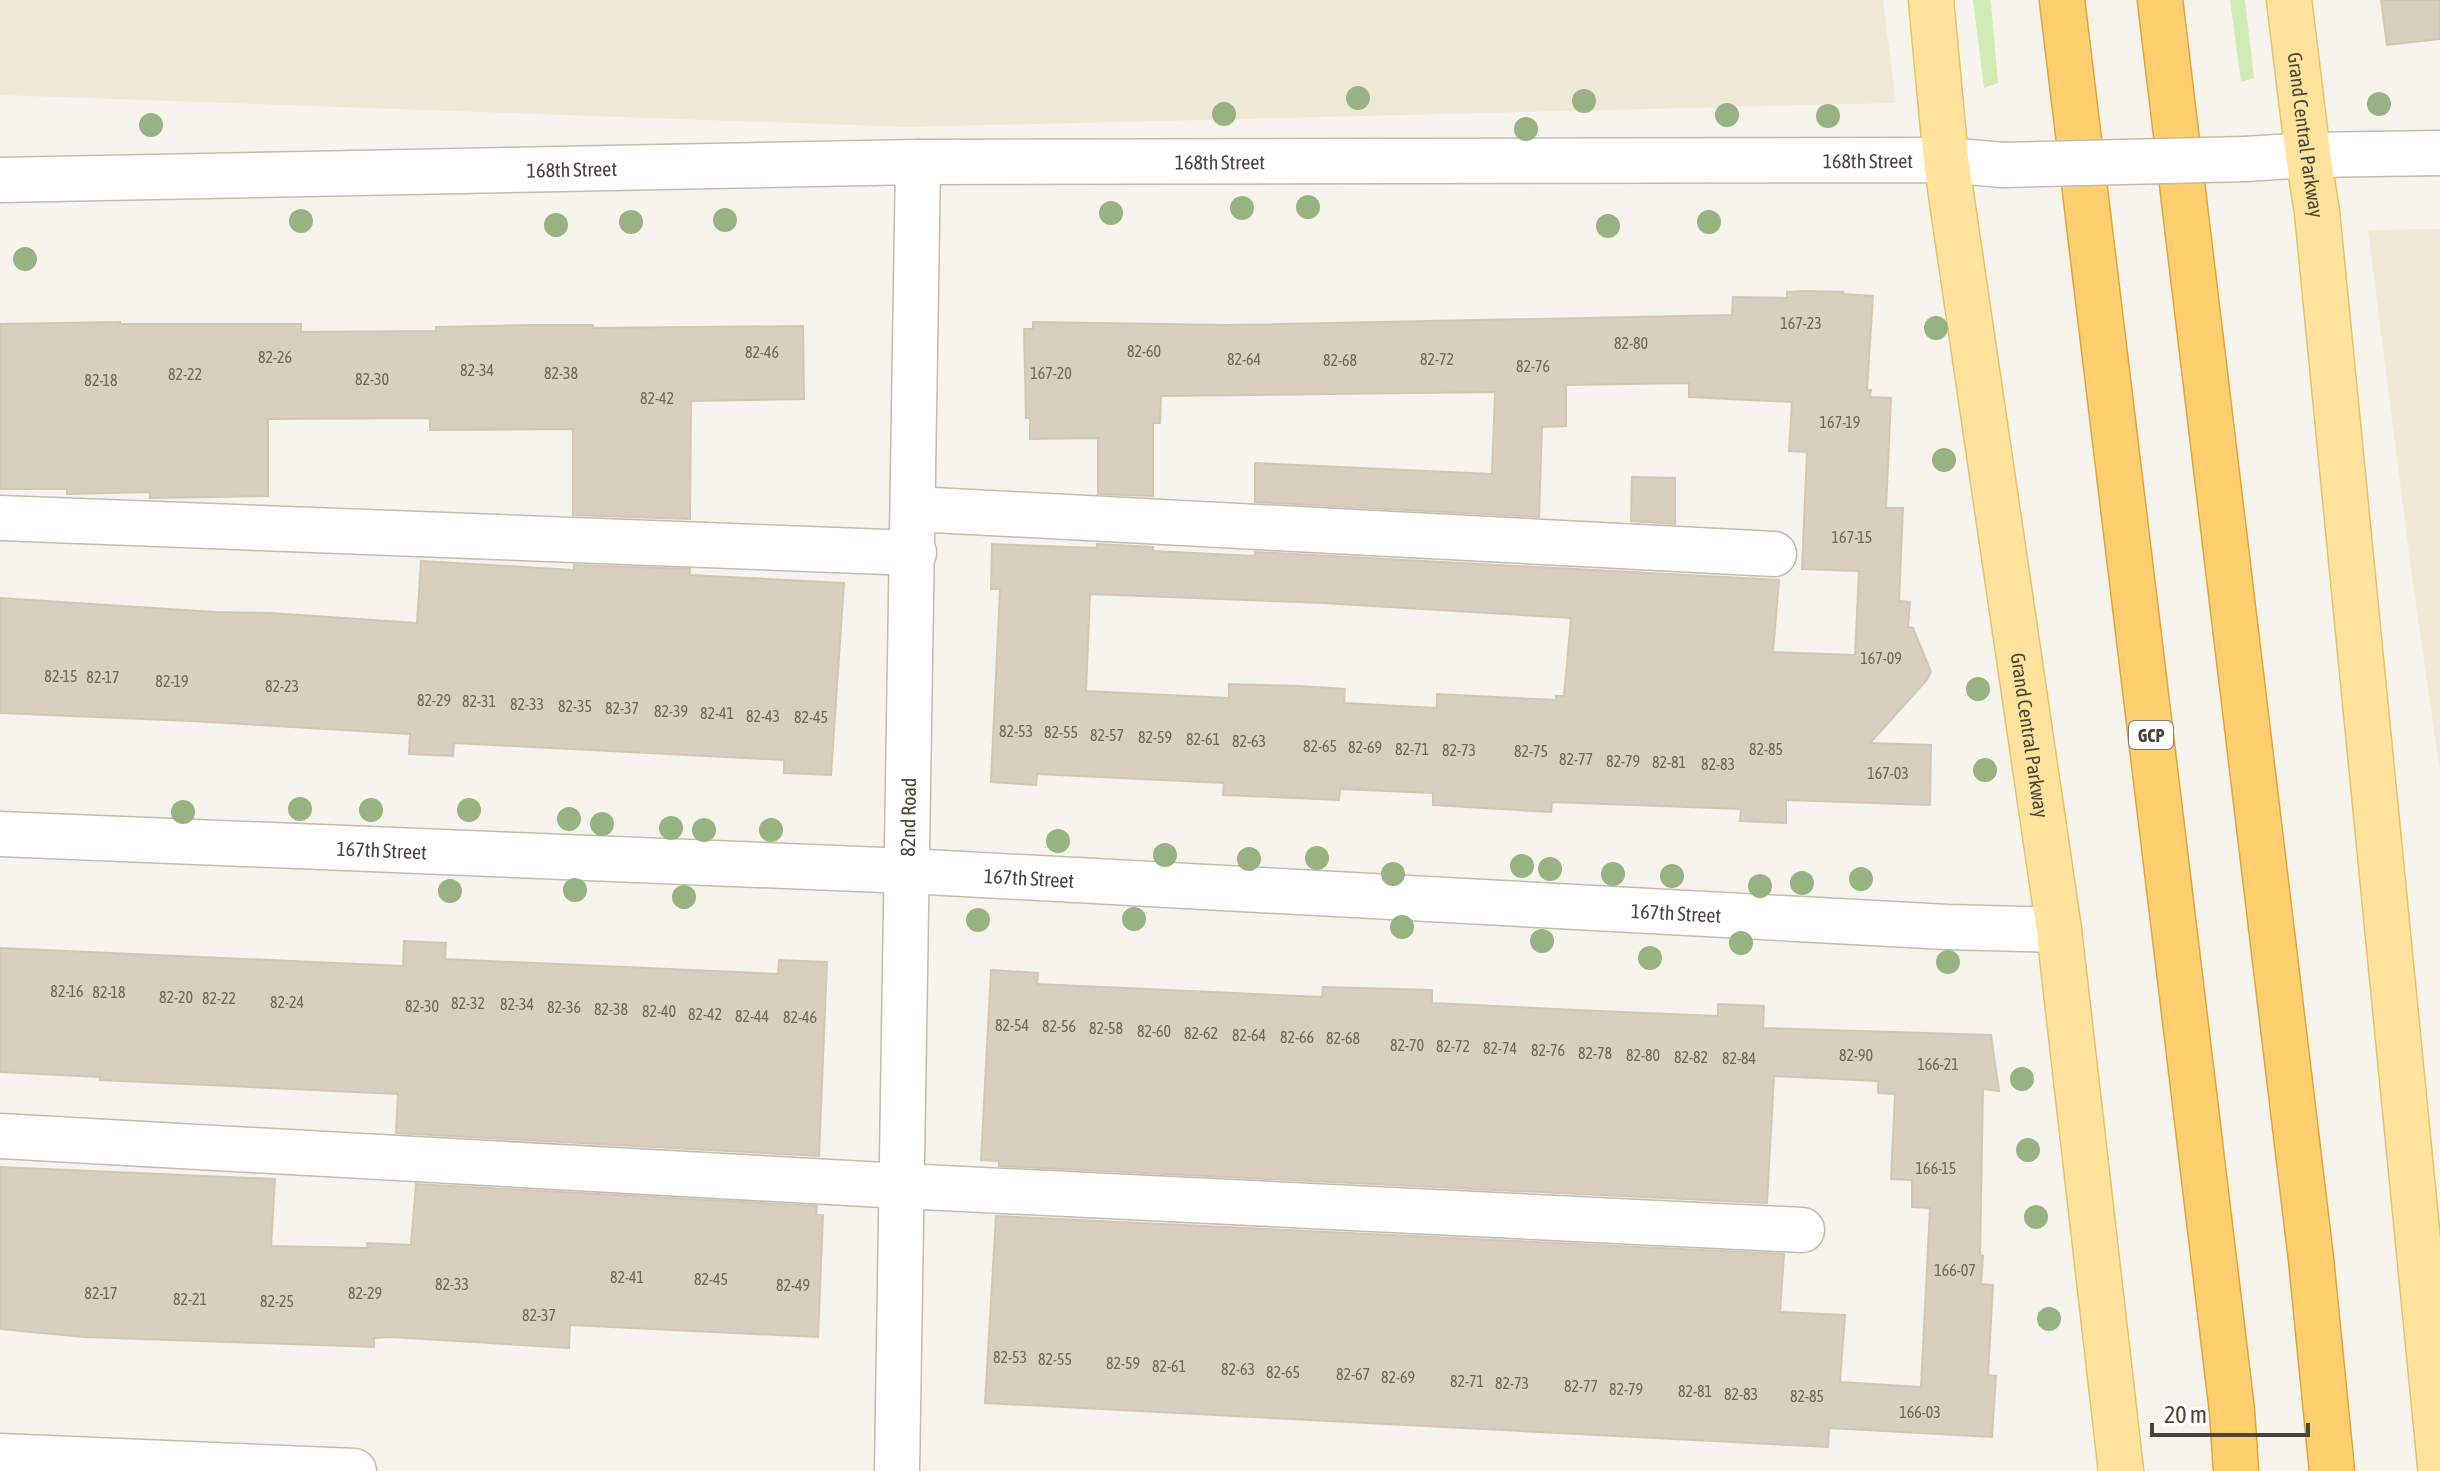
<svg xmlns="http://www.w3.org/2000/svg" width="2440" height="1471" font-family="'Asap Condensed',sans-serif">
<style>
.education{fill:#efe8d6}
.green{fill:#d2eab5}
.building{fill:#d8cfc1;stroke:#d3c7b4;stroke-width:2;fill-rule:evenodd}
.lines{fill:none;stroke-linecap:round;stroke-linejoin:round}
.minor-casing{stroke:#c2bbae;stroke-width:47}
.major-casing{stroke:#e6c16a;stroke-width:47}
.highway-casing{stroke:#e0a43c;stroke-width:47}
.minor{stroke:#fff;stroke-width:44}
.major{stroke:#ffe39c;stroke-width:44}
.highway{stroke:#ffcf6e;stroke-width:44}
.minor-bridge-casing{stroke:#c2bbae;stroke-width:47;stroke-linecap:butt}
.minor-bridge{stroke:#fff;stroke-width:44}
.tree{fill:#97b381}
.labels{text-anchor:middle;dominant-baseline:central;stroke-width:8;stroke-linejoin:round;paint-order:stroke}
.number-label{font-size:16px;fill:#6e675b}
.shield{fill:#fff;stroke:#817c74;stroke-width:2}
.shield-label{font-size:18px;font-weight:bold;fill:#4b4439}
.street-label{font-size:20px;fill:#4b4439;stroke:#fff}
</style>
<rect width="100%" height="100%" fill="#f6f3ec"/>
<path class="education" d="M0,0h1883l13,103 -988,24 -908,-32z
M2440,229v543l-28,-195 -44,-347z"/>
<path class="green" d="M1973,0h17l1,4 7,79 -14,5z
M2230,0h15l9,78 -13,4z"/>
<path class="building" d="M2381,0h59v39l-53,6z
M1806,291l37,1v2l30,2 -6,94h4l-1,7 21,1 -5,110h17l-4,93 11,1 -2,25 5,1 18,44 -5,9 -56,62 61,2 -1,60 -144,-5v23l-46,-2 1,-12 -189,-7 -1,10 -118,-7v-12l-93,-4 -1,11 -116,-5 1,-12 -187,-9 -1,11 -45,-3 9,-193h-9l1,-45 105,4v-4l56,3v4l102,5v-4l524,28 -6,72 82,3 4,-84 -57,-2 5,-117 -18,-1 3,-49 -103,-5v-14l-123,2v41l-24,1 -3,90 -284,-15v-39l237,11 3,-82 -334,4 -1,27h-7v73l-55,-2v-56l-68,1v-21h-4l-2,-89h9v-7l195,3 504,-10 1,-18 54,1v-6zM1090,594l232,9 249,15 -7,78h-8v4l-119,-6v14l-93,-5 1,-14 -45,-3 -71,-2v14l-143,-7z
M120,322v2h181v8l135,-1v-4l93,-2h64v3l210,-2 1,73 -113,2 -1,118 -117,-4v-86l-143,1v-12l-162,1v77l-118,2v-6l-83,2v-5h-67v-165z
M1632,477l43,1v46l-44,-3z
M421,561l153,9v-5l116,4v6l154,8 -13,192 -47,-2v-13l-330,-17 -1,13 -44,-2 1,-20 -219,-13 -191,-8v-115l215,14 56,1 146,10z
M404,941l42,2 -1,16 333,15 1,-14 48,2 -8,194 -423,-23 2,-39 -298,-14v-3l-100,-5v-124l403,18z
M991,970l47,3 -1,11 285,13 1,-10 109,3v13l189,9 97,4v-12l46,2 -1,22 228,7 8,56 -16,-2 -3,166 3,1 -2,28 12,1 -5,90 8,1 -4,61 -163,-9 -1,19 -843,-44 11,-187 788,38 -4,58 65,3 -5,67 81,5 9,-179 -18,-1v-27l-21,-1 4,-85 -17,-1v-12l-104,-5 -7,127 -768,-37v-5l-18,-1z
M0,1167l275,12 -4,67 97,2 -1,-5 44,2 5,-61 401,22 -1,9h7l-5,122 -248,-12 -1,23 -178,-11 -17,1v9l-290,-10 -84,-8z"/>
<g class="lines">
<g class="minor-casing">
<g id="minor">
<path d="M2246,159l62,-4 132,-2"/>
<path id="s1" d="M0,180l918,-18 1028,-2 57,5"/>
<path d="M914,509l860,45"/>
<path d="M0,518l914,35"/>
<path id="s2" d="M0,834l908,37 1039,56 112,3"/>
<path d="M0,1136l902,50 900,44"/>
<path d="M0,1456l354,15"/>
<path id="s3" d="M897,1471l21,-1309"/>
</g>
</g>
<g class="major-casing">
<g id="major">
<path id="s4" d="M1931,0l15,160 113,770 62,541"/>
<path id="s5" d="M2289,0l19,155 9,57 123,1253"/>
</g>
</g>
<g class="highway-casing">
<path id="highway" d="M2062,0l129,1069 41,342 4,60
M2160,0l151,1259 21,212"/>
</g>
<use href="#minor" class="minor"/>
<use href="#major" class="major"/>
<use href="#highway" class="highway"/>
<g class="minor-bridge-casing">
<path id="minor-bridge" d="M2003,165l243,-6"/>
</g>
<use href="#minor-bridge" class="minor-bridge"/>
</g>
<g class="tree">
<circle cx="1358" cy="98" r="12"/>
<circle cx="1584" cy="101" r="12"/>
<circle cx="2379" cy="104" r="12"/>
<circle cx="1224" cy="114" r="12"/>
<circle cx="1727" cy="115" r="12"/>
<circle cx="1828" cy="116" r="12"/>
<circle cx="151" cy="125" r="12"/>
<circle cx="1526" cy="129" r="12"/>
<circle cx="1308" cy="207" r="12"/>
<circle cx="1242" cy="208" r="12"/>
<circle cx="1111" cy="213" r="12"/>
<circle cx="725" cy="220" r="12"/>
<circle cx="301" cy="221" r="12"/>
<circle cx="631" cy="222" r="12"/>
<circle cx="1709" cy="222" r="12"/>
<circle cx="556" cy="225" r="12"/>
<circle cx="1608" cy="226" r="12"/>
<circle cx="25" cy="259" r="12"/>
<circle cx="1936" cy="328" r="12"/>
<circle cx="1944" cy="460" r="12"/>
<circle cx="1978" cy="689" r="12"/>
<circle cx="1985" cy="770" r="12"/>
<circle cx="300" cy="809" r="12"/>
<circle cx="371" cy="810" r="12"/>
<circle cx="469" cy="810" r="12"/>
<circle cx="183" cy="812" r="12"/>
<circle cx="569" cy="819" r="12"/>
<circle cx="602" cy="824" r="12"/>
<circle cx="671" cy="828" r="12"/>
<circle cx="704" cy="830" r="12"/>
<circle cx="771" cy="830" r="12"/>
<circle cx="1058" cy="841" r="12"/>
<circle cx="1165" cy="855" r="12"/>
<circle cx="1317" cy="858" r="12"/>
<circle cx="1249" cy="859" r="12"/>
<circle cx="1522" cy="866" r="12"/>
<circle cx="1550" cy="869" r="12"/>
<circle cx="1393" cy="874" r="12"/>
<circle cx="1613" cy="874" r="12"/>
<circle cx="1672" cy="876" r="12"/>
<circle cx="1861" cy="879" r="12"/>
<circle cx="1802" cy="883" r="12"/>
<circle cx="1760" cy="886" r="12"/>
<circle cx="575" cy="890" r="12"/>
<circle cx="450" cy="891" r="12"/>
<circle cx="684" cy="897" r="12"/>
<circle cx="1134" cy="919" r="12"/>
<circle cx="978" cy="920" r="12"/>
<circle cx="1402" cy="927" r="12"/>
<circle cx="1542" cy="941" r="12"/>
<circle cx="1741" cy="943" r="12"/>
<circle cx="1650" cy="958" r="12"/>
<circle cx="1948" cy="962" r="12"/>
<circle cx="2022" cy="1079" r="12"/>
<circle cx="2028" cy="1150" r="12"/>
<circle cx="2036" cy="1217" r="12"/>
<circle cx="2049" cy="1319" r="12"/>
</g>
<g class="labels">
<g class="number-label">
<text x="1801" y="323">167-23</text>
<text x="1631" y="343">82-80</text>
<text x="1144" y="351">82-60</text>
<text x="762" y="352">82-46</text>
<text x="275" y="357">82-26</text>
<text x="1244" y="359">82-64</text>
<text x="1437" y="359">82-72</text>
<text x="1340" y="360">82-68</text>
<text x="1533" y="366">82-76</text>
<text x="477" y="370">82-34</text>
<text x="561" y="373">82-38</text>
<text x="1051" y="373">167-20</text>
<text x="185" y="374">82-22</text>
<text x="372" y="379">82-30</text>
<text x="101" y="380">82-18</text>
<text x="657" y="398">82-42</text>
<text x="1840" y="422">167-19</text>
<text x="1852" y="537">167-15</text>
<text x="1881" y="658">167-09</text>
<text x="61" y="676">82-15</text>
<text x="103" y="677">82-17</text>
<text x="172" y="681">82-19</text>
<text x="282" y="686">82-23</text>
<text x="434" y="700">82-29</text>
<text x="479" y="701">82-31</text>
<text x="527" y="704">82-33</text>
<text x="575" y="706">82-35</text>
<text x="622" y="708">82-37</text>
<text x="671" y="711">82-39</text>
<text x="717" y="713">82-41</text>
<text x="763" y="716">82-43</text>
<text x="811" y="717">82-45</text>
<text x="1016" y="731">82-53</text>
<text x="1061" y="732">82-55</text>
<text x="1107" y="735">82-57</text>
<text x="1155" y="737">82-59</text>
<text x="1203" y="739">82-61</text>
<text x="1249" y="741">82-63</text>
<text x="1320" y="746">82-65</text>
<text x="1365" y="747">82-69</text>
<text x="1412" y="749">82-71</text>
<text x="1766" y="749">82-85</text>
<text x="1459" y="750">82-73</text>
<text x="1531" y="751">82-75</text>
<text x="1576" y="759">82-77</text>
<text x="1623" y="761">82-79</text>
<text x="1669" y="762">82-81</text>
<text x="1718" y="764">82-83</text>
<text x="1888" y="773">167-03</text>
<text x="67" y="991">82-16</text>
<text x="109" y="992">82-18</text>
<text x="176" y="997">82-20</text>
<text x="219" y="998">82-22</text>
<text x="287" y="1002">82-24</text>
<text x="468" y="1003">82-32</text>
<text x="517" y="1004">82-34</text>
<text x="422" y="1006">82-30</text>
<text x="564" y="1007">82-36</text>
<text x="611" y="1009">82-38</text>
<text x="659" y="1011">82-40</text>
<text x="705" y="1014">82-42</text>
<text x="752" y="1016">82-44</text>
<text x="800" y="1017">82-46</text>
<text x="1012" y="1025">82-54</text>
<text x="1059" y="1026">82-56</text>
<text x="1106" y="1028">82-58</text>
<text x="1154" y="1031">82-60</text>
<text x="1201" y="1033">82-62</text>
<text x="1249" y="1035">82-64</text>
<text x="1297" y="1037">82-66</text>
<text x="1343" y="1038">82-68</text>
<text x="1407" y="1045">82-70</text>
<text x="1453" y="1046">82-72</text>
<text x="1500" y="1048">82-74</text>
<text x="1548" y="1050">82-76</text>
<text x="1595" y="1053">82-78</text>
<text x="1643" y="1055">82-80</text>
<text x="1856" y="1055">82-90</text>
<text x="1691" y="1057">82-82</text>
<text x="1739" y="1058">82-84</text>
<text x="1938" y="1064">166-21</text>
<text x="1936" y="1168">166-15</text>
<text x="1955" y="1270">166-07</text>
<text x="627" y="1277">82-41</text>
<text x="711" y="1279">82-45</text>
<text x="452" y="1284">82-33</text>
<text x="793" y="1285">82-49</text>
<text x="101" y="1293">82-17</text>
<text x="365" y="1293">82-29</text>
<text x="190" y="1299">82-21</text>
<text x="277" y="1301">82-25</text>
<text x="539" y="1315">82-37</text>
<text x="1010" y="1357">82-53</text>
<text x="1055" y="1359">82-55</text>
<text x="1123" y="1363">82-59</text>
<text x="1169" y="1366">82-61</text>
<text x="1238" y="1369">82-63</text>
<text x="1283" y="1372">82-65</text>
<text x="1353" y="1374">82-67</text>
<text x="1398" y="1377">82-69</text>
<text x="1467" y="1381">82-71</text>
<text x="1512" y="1383">82-73</text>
<text x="1581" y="1386">82-77</text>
<text x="1626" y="1389">82-79</text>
<text x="1695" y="1391">82-81</text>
<text x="1741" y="1394">82-83</text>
<text x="1807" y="1396">82-85</text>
<text x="1920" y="1412">166-03</text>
</g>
<rect class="shield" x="2129" y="721" width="44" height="28" rx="6"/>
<g class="shield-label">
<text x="2151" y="735">GCP</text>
</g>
<g class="street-label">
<text stroke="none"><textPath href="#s5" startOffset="136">Grand Central Parkway</textPath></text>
<text stroke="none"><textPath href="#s1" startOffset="1868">168th Street</textPath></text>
<text stroke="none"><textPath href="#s1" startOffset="1220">168th Street</textPath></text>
<text stroke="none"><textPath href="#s1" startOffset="572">168th Street</textPath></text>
<text stroke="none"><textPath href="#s4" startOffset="742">Grand Central Parkway</textPath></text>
<text stroke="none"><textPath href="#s3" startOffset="654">82nd Road</textPath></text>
<text stroke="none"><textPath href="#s2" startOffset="382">167th Street</textPath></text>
<text stroke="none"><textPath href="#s2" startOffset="1030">167th Street</textPath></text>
<text stroke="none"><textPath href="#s2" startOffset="1678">167th Street</textPath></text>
</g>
</g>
<path d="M2152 1423v12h156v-12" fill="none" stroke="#4b4439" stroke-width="4"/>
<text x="2164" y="1423" font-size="24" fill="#4b4439" stroke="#ffffff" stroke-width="6" paint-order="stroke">20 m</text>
</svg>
